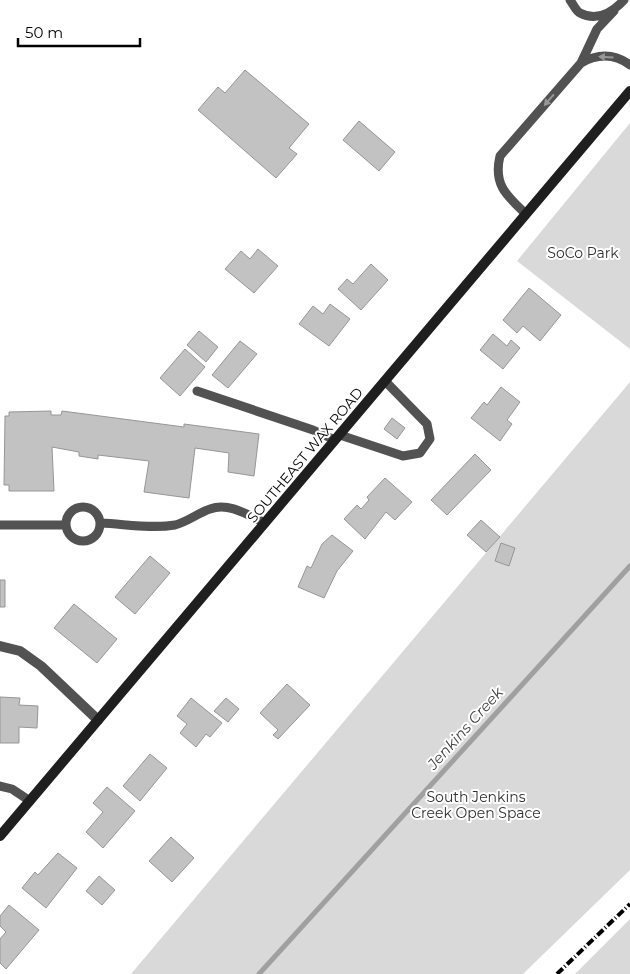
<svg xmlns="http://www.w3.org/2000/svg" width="630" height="974" font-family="Montserrat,sans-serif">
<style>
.green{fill:#d9d9d9}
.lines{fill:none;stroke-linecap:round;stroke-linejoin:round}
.stream{stroke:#a0a0a0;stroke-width:5}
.building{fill:#c2c2c2;stroke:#969696}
.lane{stroke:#525252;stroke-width:9}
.street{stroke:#525252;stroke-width:10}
.secondary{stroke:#1f1f1f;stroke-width:10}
.rail{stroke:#000;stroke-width:4;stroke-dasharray:8 2.5 1 2.5;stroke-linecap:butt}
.oneway{fill:#979797}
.labels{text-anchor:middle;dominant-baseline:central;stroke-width:4;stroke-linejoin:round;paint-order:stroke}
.park-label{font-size:14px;fill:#303030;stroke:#fff}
.street-label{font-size:14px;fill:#000;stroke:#fff}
.water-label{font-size:15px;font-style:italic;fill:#414141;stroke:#fff}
</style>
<rect width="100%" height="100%" fill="#fff"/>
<path class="green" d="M630,123v226l-113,-88z
M630,382v488l-107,104h-392z
M630,919v55h-55z"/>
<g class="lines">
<path class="stream" d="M259,974l371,-408"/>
</g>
<path class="building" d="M245,70l64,54 -20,24 8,6 -21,24 -78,-68 20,-23 7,6z
M359,121l36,31 -16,19 -36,-31z
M258,249l20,17 -24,27 -29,-24 16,-18 9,8z
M371,264l17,16 -27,30 -23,-21 9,-10 6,5z
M529,288l32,27 -21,26 -17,-15 -6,7 -14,-13z
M330,304l20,15 -21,27 -30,-22 14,-18 10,8z
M199,331l19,16 -12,15 -19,-17z
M493,334l14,12 4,-6 9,8 -17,21 -23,-19z
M240,341l17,13 -29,34 -16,-13z
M185,349l20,18 -25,29 -20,-18z
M501,387l19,15 -13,18 5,4 -12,17 -29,-23 13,-16 3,3z
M51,411v4h10l1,-4 122,16v-3l75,10 -5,42 -26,-4 1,-19 -34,-5 -6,50 -45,-6 5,-31 -51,-6v4l-19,-3v-4l-27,-5 2,44h-45v-6h-5l1,-69h4v-4z
M392,418l13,10 -8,11 -13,-10z
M475,454l16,16 -44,45 -16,-15z
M385,478l27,24 -17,18 -9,-8 -21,27 -21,-20 13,-14 4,4 8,-9 -2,-3z
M481,520l19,17 -14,15 -19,-17z
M332,535l21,16 -16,20 -13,27 -26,-11 9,-21 4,2 11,-24z
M501,543l14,5 -6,18 -14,-5z
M150,556l20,17 -35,41 -20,-17z
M0,580h5v27h-5z
M74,604l43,35 -20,24 -43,-35z
M287,684l23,21 -32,34 -5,-4 5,-5 -18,-17z
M0,697l20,1 -1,7 19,1 -1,22 -18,-1v16h-19z
M191,698l31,25 -12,14 -4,-3 -10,13 -16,-14 7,-9 -10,-8z
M226,698l13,11 -11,13 -14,-11z
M150,754l17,14 -27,33 -17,-15z
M107,787l28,24 -32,37 -17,-16 17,-20 -10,-9z
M171,837l23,21 -22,24 -23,-21z
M58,853l19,15 -31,40 -24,-20 13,-16 3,3z
M99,876l16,14 -13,15 -16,-14z
M9,905l30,25 -33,39 -6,-6v-24l6,-7 -6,-6v-10z"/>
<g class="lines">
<path class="lane" d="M570,0c3,4 6,11 10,13 17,9 33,-1 44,-13
M581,63c16,-9 33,-10 49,2
M526,214c-19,-18 -33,-29 -26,-58l81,-93 16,-34 17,-18
M197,391l116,39 22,10
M340,435l63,21 17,-3 10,-14 -3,-15 -42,-43
M66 524a17 17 0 1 1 34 0a17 17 0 1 1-34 0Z
M101,523c24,1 50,6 74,2 12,-3 23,-12 35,-16 19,-7 38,6 55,14
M0,525h66
M0,786l12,3 18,12"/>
<path class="street" d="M0,646l20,5 21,15 57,54"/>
<path class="secondary" d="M0,836l630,-745"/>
<path class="rail" d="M557,974l73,-70"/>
</g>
<defs><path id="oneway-solid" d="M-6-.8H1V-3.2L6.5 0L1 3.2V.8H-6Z" transform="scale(1.25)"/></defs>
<g class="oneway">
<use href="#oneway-solid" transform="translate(606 57) rotate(-176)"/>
<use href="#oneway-solid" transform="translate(549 100) rotate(131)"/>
</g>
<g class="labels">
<g class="park-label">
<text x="583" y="253">SoCo Park</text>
<text x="476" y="797">South Jenkins<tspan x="476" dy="16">Creek Open Space</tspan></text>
</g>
<g class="street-label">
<text transform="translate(305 455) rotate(-50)">SOUTHEAST WAX ROAD</text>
</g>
<g class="water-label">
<text transform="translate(465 728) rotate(-48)">Jenkins Creek</text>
</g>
</g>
<path d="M18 38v8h122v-8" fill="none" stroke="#000000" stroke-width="2.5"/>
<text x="25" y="38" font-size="15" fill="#000000" stroke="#ffffff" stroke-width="4" paint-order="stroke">50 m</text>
</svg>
